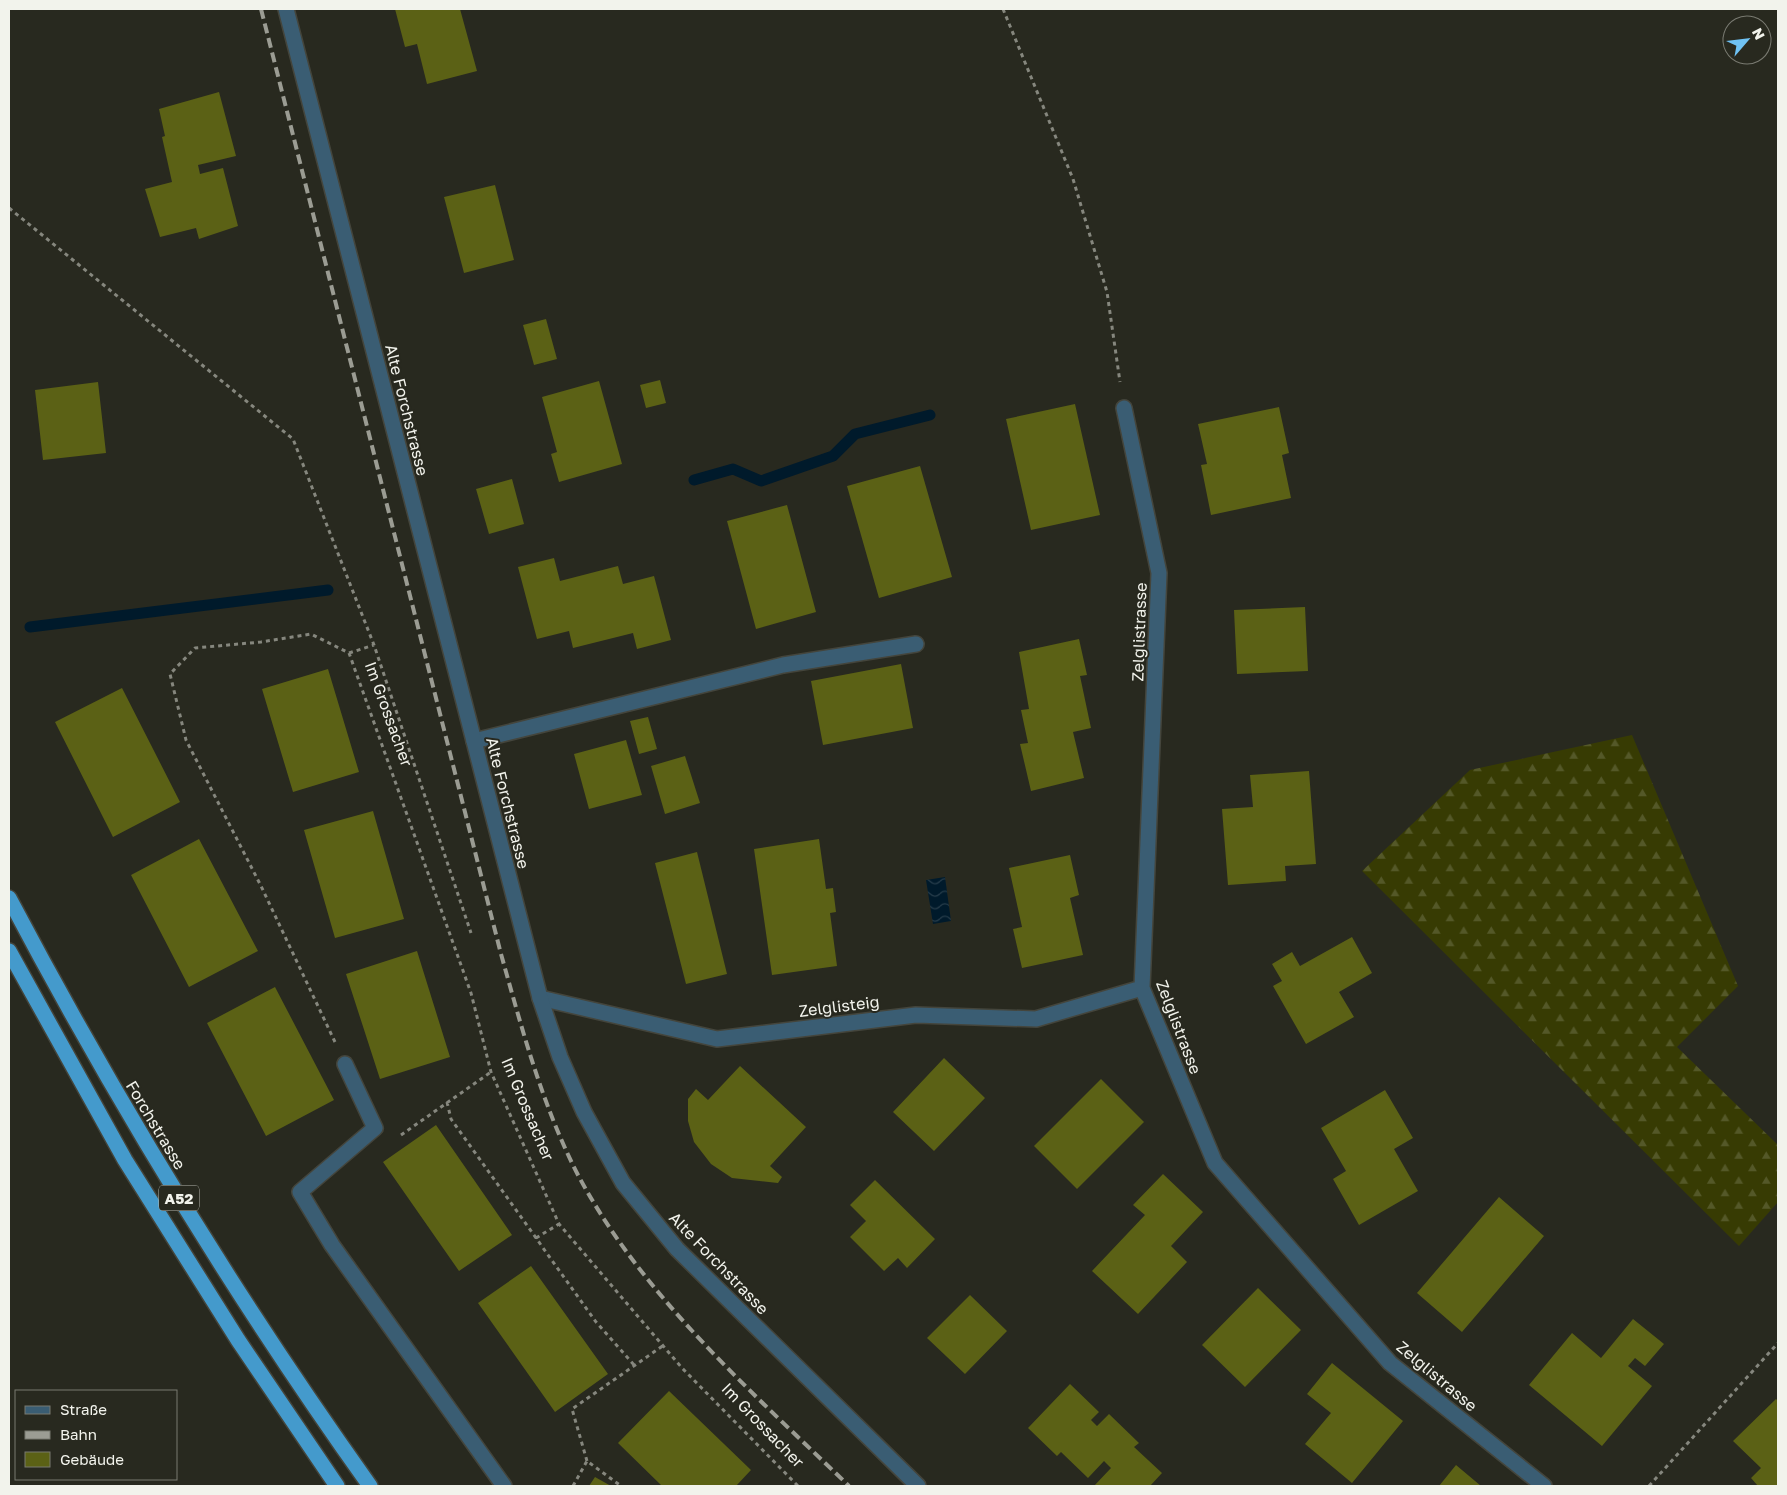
<svg xmlns="http://www.w3.org/2000/svg" width="1787" height="1495" font-family="'Golos Text',sans-serif">
<style>
.forest{fill:url(#forest-firs)}
.water{fill:url(#water-waves)}
.lines{fill:none;stroke-linecap:round;stroke-linejoin:round}
.stream{stroke:#001a2b;stroke-width:11}
.building{fill:#5b6115}
.service-casing{stroke:#44453c;stroke-width:18}
.minor-casing{stroke:#44453c;stroke-width:18}
.tertiary-casing{stroke:#44453c;stroke-width:18}
.trunk-casing{stroke:#44453c;stroke-width:18}
.path{stroke:#86877e;stroke-width:3;stroke-dasharray:4 4;stroke-linecap:butt}
.service{stroke:#3a5d73;stroke-width:15}
.minor{stroke:#3a5d73;stroke-width:15}
.tertiary{stroke:#3a5d73;stroke-width:15}
.trunk{stroke:#449acc;stroke-width:15}
.rail{stroke:#9b9c93;stroke-width:4;stroke-dasharray:10 5;stroke-linecap:butt}
.labels{text-anchor:middle;dominant-baseline:central;stroke-width:4;stroke-linejoin:round;paint-order:stroke}
.shield{fill:#28291f;stroke:#b5b6ae;stroke-width:1}
.shield-label{font-size:15px;font-weight:bold;fill:#f2f3ec}
.street-label{font-size:16px;fill:#f2f3ec;stroke:#28291f}
</style>
<defs>
<pattern id="forest-firs" width="22" height="20" patternUnits="userSpaceOnUse" patternTransform="scale(1.25)"><rect width="22" height="20" fill="#373b03"/><path d="M5 1l3.5 6h-7zM16 11l3.5 6h-7z" fill="#545828"/></pattern>
<pattern id="water-waves" width="16" height="10" patternUnits="userSpaceOnUse" patternTransform="scale(1.25)"><rect width="16" height="10" fill="#001a2b"/><path d="M0 5q4-4 8 0t8 0" fill="none" stroke="#263c4a"/></pattern>
</defs>
<rect width="100%" height="100%" fill="#28291f"/>
<path class="forest" d="M1632,735l106,251 -61,61 101,98v57l-39,44 -377,-375 108,-101z"/>
<path class="water" d="M945,877l6,44 -18,3 -7,-44z"/>
<g class="lines">
<path class="stream" d="M694,480l39,-11 28,12 72,-25 22,-22 75,-19
M30,627l298,-37"/>
</g>
<path class="building" d="M395,9h65l17,62 -50,13 -10,-40 -12,3z
M219,92l17,64 -38,9 2,9 23,-6 15,58 -39,13 -3,-11 -36,9 -15,-48 27,-7 -10,-45 3,-1 -6,-27z
M495,185l19,75 -50,13 -20,-76z
M546,319l11,40 -23,6 -11,-40z
M660,380l6,23 -20,5 -6,-23z
M599,381l23,83 -63,18 -8,-28 6,-2 -15,-55z
M98,382l8,71 -63,7 -8,-70z
M1075,404l25,111 -69,15 -25,-111z
M1279,407l10,46 -7,2 9,43 -80,17 -10,-50 6,-1 -9,-40z
M920,466l32,111 -73,21 -32,-112z
M512,479l12,45 -35,10 -13,-45z
M787,505l29,107 -60,17 -29,-108z
M554,558l6,23 58,-15 5,18 31,-8 17,64 -34,9 -4,-16 -60,15 -4,-17 -32,8 -19,-72z
M1305,607l3,64 -71,3 -3,-64z
M1079,639l8,36 -7,1 11,52 -18,4 11,46 -53,13 -11,-47 8,-1 -7,-33 8,-1 -10,-57z
M901,664l12,64 -90,17 -12,-64z
M328,669l31,103 -66,20 -31,-103z
M122,688l58,114 -67,35 -58,-115z
M648,717l9,32 -18,5 -9,-33z
M626,740l16,55 -53,14 -15,-55z
M685,756l15,47 -35,11 -14,-48z
M1309,771l7,93 -31,2 1,15 -58,4 -6,-76 31,-2 -3,-32z
M373,811l31,108 -69,19 -31,-108z
M199,839l59,112 -69,36 -58,-112z
M819,839l7,50 7,-1 3,24 -6,1 7,53 -65,9 -18,-126z
M697,852l30,122 -41,10 -31,-121z
M1070,855l9,40 -9,3 13,57 -61,13 -9,-39 9,-2 -13,-59z
M1352,937l20,36 -33,19 15,25 -48,27 -33,-58 9,-5 -10,-17 20,-12 8,14z
M417,951l33,106 -70,22 -34,-105z
M275,987l59,113 -68,36 -59,-113z
M944,1058l41,40 -51,53 -41,-39z
M740,1066l66,61 -36,39 12,11 -4,6 -46,-5 -21,-14 -17,-22 -6,-21v-22l8,-10 12,11z
M1101,1079l43,43 -67,67 -43,-43z
M1385,1090l28,48 -19,11 24,42 -59,34 -26,-46 13,-8 -25,-43z
M436,1125l76,110 -53,36 -76,-109z
M1163,1174l40,38 -32,34 16,16 -49,52 -46,-43 53,-56 -12,-10z
M875,1180l60,59 -28,29 -9,-10 -14,13 -34,-34 16,-16 -16,-16z
M1499,1197l45,39 -82,96 -45,-39z
M531,1266l77,108 -53,38 -77,-109z
M1258,1288l43,42 -56,57 -43,-42z
M970,1295l37,36 -42,43 -38,-36z
M1633,1319l31,25 -19,22 -10,-8 -7,8 24,20 -50,60 -73,-61 43,-52 29,25z
M1332,1363l71,58 -51,62 -47,-39 26,-31 -24,-19z
M1070,1384l29,28 -8,8 6,6 12,-12 30,29 -5,4 28,26 -12,13h-56l17,-18 -7,-7 -16,17 -27,-26 -4,4 -29,-28z
M669,1391l82,79 -15,16h-74l-44,-43z
M1776,1399l2,2v85h-20l-7,-8 10,-10 -28,-27z
M1456,1465l25,21h-42z
M595,1477l16,9h-22z"/>
<g class="lines">
<g class="service-casing">
<path id="service" d="M474,741l309,-76 133,-21"/>
</g>
<g class="minor-casing">
<path id="minor" d="M1124,408l35,165 -17,415 73,175 175,200 154,123
M540,998l177,41 199,-24 120,4 106,-31
M345,1064l30,64 -75,64 32,53 172,241"/>
</g>
<g class="tertiary-casing">
<path id="tertiary" d="M286,9l254,989 20,59 24,55 39,71 54,66 241,237"/>
</g>
<g class="trunk-casing">
<path id="trunk" d="M9,898c107,203 227,400 361,588
M9,951l116,209 113,180 99,146"/>
</g>
<path class="path" d="M1003,9l70,170 34,113 13,90
M9,208l284,231 81,206 97,288
M349,653l25,-8
M335,1042l-74,-156 -75,-146 -16,-66 25,-26 66,-6 50,-8 38,19 122,340 20,79 68,152 123,144 116,118
M447,1102l4,17 145,203 39,44
M401,1135l90,-63
M536,1238l23,-14
M587,1461l-15,-52 92,-64
M573,1486l14,-25 34,25
M1649,1486l129,-143"/>
<use href="#service" class="service"/>
<use href="#minor" class="minor"/>
<use href="#tertiary" class="tertiary"/>
<use href="#trunk" class="trunk"/>
<path class="rail" d="M261,9l240,945c21,75 41,151 77,221 65,122 173,216 271,311"/>
</g>
<g class="labels">
<rect class="shield" x="159" y="1185.5" width="40" height="25" rx="4"/>
<g class="shield-label">
<text x="179" y="1198">A52</text>
</g>
<g class="street-label">
<text transform="translate(407 410) rotate(76)">Alte Forchstrasse</text>
<text transform="translate(1139 632) rotate(-88)">Zelglistrasse</text>
<text transform="translate(389 714) rotate(70)">Im Grossacher</text>
<text transform="translate(508 803) rotate(76)">Alte Forchstrasse</text>
<text transform="translate(839 1006) rotate(-7)">Zelglisteig</text>
<text transform="translate(1179 1027) rotate(69)">Zelglistrasse</text>
<text transform="translate(528 1109) rotate(67)">Im Grossacher</text>
<text transform="translate(156 1125) rotate(59)">Forchstrasse</text>
<text transform="translate(719 1263) rotate(46)">Alte Forchstrasse</text>
<text transform="translate(1437 1376) rotate(40)">Zelglistrasse</text>
<text transform="translate(763 1425) rotate(46)">Im Grossacher</text>
</g>
</g>
<rect width="1787" height="1495" fill="none" stroke="#f2f3ec" stroke-width="20"/>
<rect x="15" y="1390" width="162" height="90" fill="#28291f" stroke="#797a71"/>
<rect x="25" y="1406" width="25" height="8" fill="#3a5d73" stroke="#797a71"/>
<text x="60" y="1415" font-size="15" fill="#f2f3ec">Straße</text>
<rect x="25" y="1431" width="25" height="8" fill="#9b9c93" stroke="#797a71"/>
<text x="60" y="1440" font-size="15" fill="#f2f3ec">Bahn</text>
<rect x="25" y="1452" width="25" height="15" fill="#5b6115" stroke="#797a71"/>
<text x="60" y="1465" font-size="15" fill="#f2f3ec">Gebäude</text>
<g transform="translate(1747 40) rotate(62)"><circle r="24" fill="#28291f" stroke="#797a71"/>
<path d="M0-4L9 19L0 12L-9 19Z" fill="#6fc2f4"/>
<text y="-8" font-size="14" font-weight="bold" text-anchor="middle" fill="#f2f3ec">N</text>
</g>
</svg>
